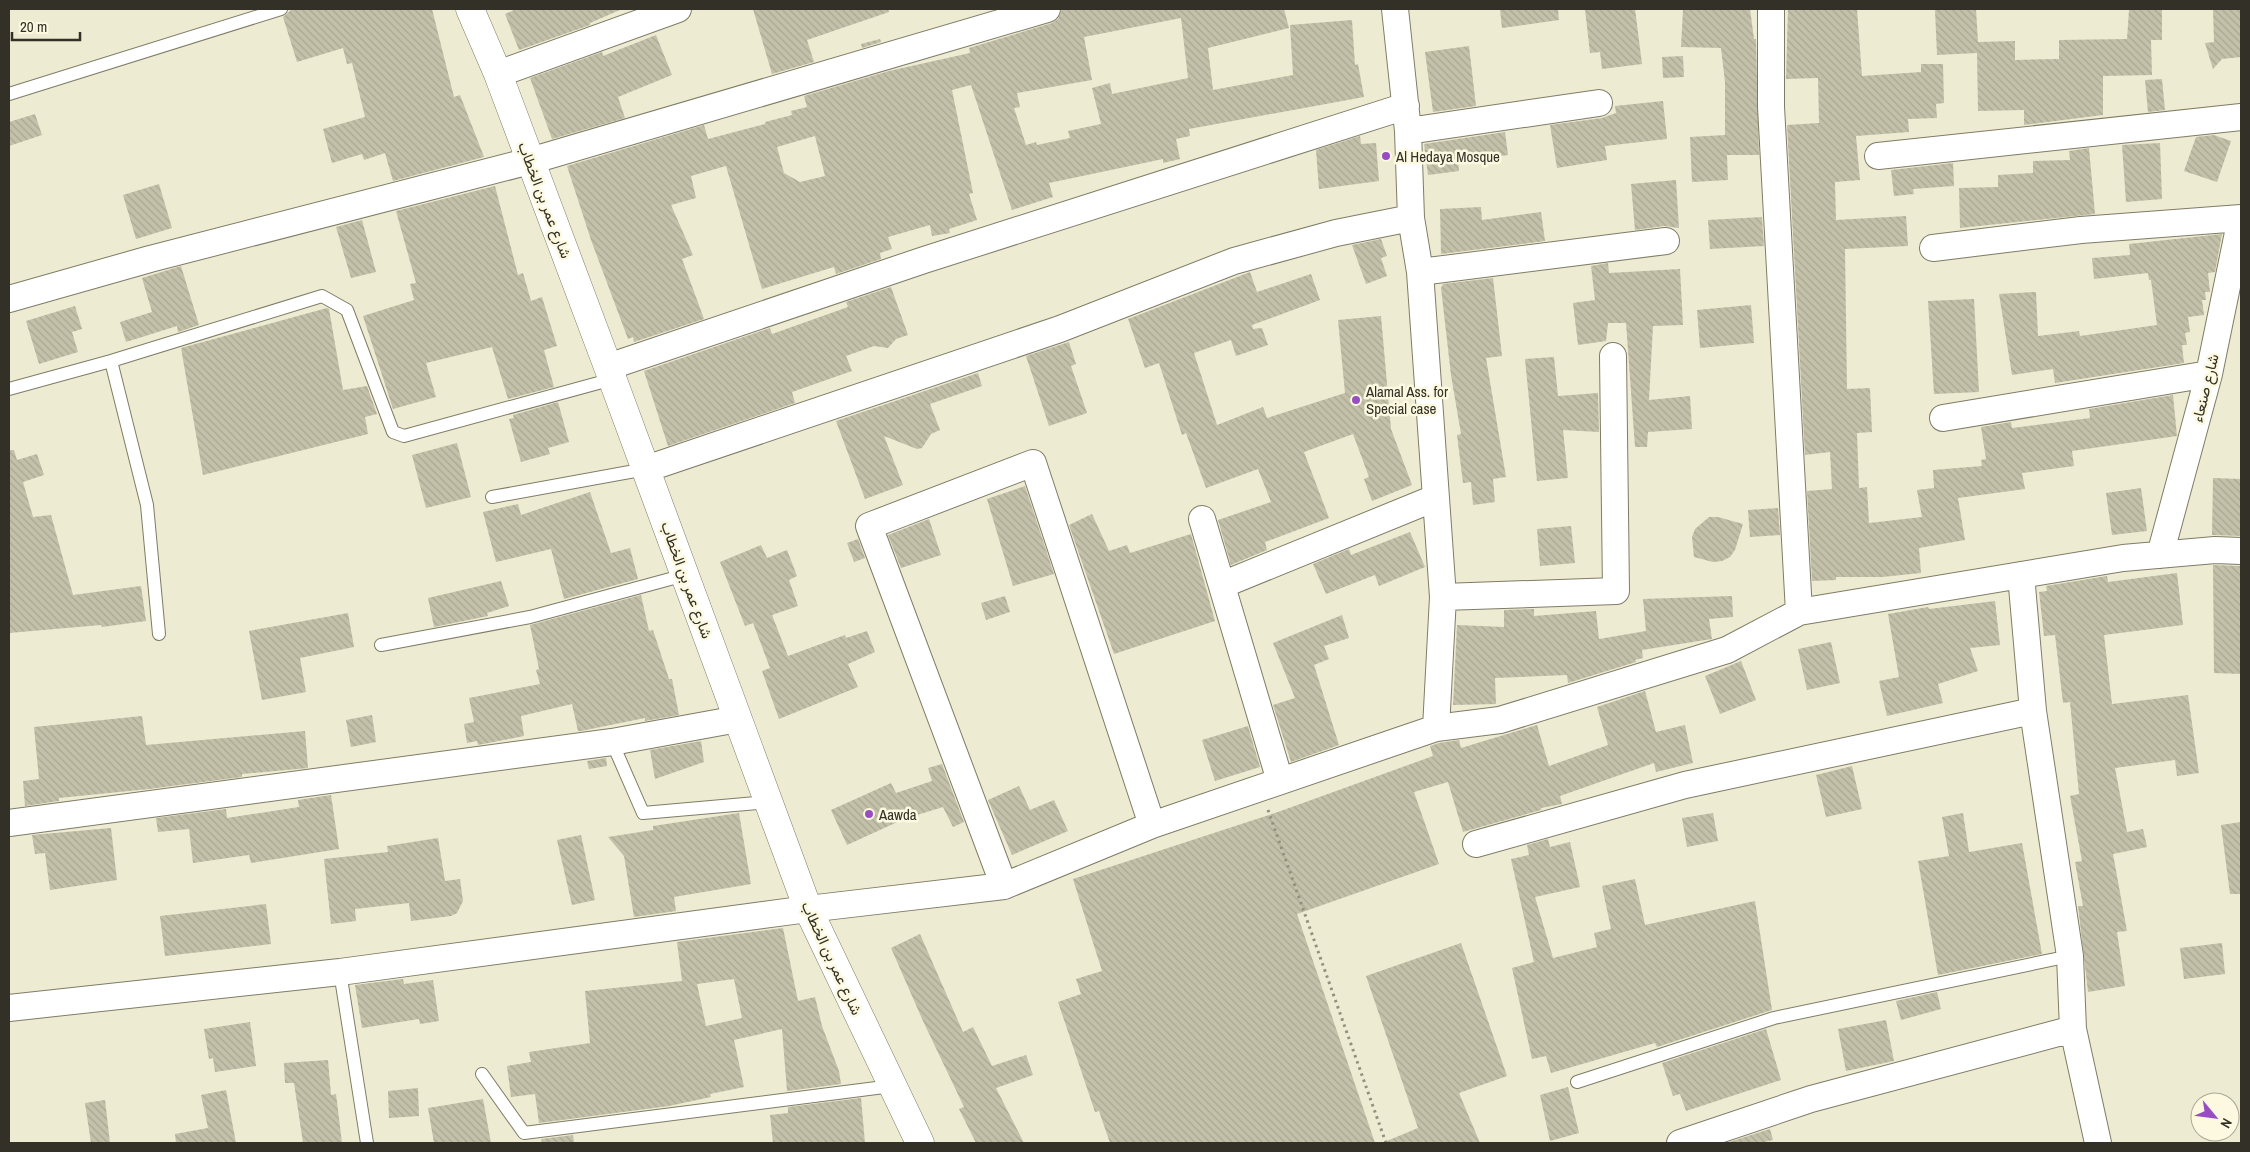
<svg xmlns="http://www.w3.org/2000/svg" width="2250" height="1152" font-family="'Archivo Narrow',Vazirmatn,sans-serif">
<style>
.building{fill:url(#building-back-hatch);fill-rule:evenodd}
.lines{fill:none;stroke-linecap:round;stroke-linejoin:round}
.lane-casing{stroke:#7f7c66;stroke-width:14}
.street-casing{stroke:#7f7c66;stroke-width:28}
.secondary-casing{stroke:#7f7c66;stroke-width:29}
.path{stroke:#939080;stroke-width:3;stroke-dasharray:2.5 4;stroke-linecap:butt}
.lane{stroke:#fff;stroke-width:12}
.street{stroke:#fff;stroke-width:26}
.secondary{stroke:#fff;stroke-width:28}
.poi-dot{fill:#964ec1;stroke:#fcf9e0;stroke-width:2}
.labels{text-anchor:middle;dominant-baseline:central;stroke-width:5;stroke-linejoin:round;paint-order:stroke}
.poi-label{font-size:15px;fill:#323027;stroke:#fcf9e0;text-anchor:start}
.street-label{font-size:15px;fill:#323027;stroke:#fcf9e0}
</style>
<defs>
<pattern id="building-back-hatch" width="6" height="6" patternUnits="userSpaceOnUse" patternTransform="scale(1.25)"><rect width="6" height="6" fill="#c4c1aa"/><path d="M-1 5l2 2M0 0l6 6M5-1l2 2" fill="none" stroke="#a9a692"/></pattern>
</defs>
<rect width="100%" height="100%" fill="#eeebd3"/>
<path class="building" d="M292,9h140l22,88 6,-2 24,62 -91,24 -8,-28 -21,7 -2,-6 -30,9 -9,-34 42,-12 -13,-54 -5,1 -4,-16 -46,14 -14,-45z
M516,9h106l-32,14v2l-71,25 -14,-36z
M753,9h135l1,3 -82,28 7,22 -42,12z
M1062,9h222l5,19 -81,20 5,42 80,-15 -3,-50 62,-5 3,45 3,-1 6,33 -175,32 1,7 -14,3 4,20 -17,4v-4l-114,24 4,14 -41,13 -41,-125 -19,5 21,103 -4,1 8,26 -28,9 1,4 -18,3 -2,-11 -42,12 4,12 -12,4 1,6 -45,15 -2,-7 -72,22 -36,-123 -35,10 5,22 -25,7 22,50 -11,4 22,60 -70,23 -1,-5 -5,2 -37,-99 -24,-74 137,-41 4,14 57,-15v-2l27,-7 -1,-4 16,-4 -3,-11 85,-25 81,-18 -1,-5 83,-25 6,-4zM1181,18l7,60 -76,16 -2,-11 -18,5 9,36 -33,7 2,7 -33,7 -1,-3 -10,3 -12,-37 6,-1 -3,-14 75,-13 -8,-43zM815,136l10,40 -25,6 -16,-9 -7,-26z
M1500,9h58l1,11 -57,8z
M1585,9h50l7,55 -40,5 -2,-17 -10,1z
M1683,9h67l4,30h2l3,116h-32l1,25 -36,2 -2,-45 35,-2v-53l-4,-34 -40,-1z
M1788,9h69l5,67 59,-4v-8h22l1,39 -8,1 1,14 -29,1 1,13 -53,4 4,44 -25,2 1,38 70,-4 2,30 -63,3 2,140 23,-1 2,44 -15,1 2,55 8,-1 2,36 53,-6 -5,-27 17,-2 -1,-18 49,-4 -1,-6 5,-1 -5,-32 30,-5 1,6 78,-10 -1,-9 84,-14 4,41 -105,15 2,15 -52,7 3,16 -67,9 7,42 -46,8 2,25 -39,4h-46v3l-24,1 -5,-90 25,-2 -2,-37 -25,3 -18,-330 32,-2 -1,-45 -32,1z
M1976,9l2,33 37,-1v19l44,-1v-19l68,-1 2,-29 33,-1v31h-11l1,35 -49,1v39l-79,10v-15l-46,1 -1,-58 -40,2 -2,-45z
M2213,9h28v48l-19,2 -9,10 -8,-26 9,-1z
M656,35l16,40 -54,22 7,21 -73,21 -22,-61 72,-26 1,4z
M880,39l1,3 -19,6 -1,-4z
M1469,46l7,60 -43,6 -8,-60z
M1683,56l1,21 -21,1 -1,-21z
M2162,79l3,31 -17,2 -3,-32z
M1663,101l4,38 -62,7 2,14 -50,8 -7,-43 52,-7 14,-5 -1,-7z
M35,114l7,21 -33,11v-24z
M1505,132l3,23 -50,7 1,9 -31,4 -4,-31z
M2214,135l17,6 -14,41 -33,-11 12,-34z
M1360,136l1,8 15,-1 3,38 -60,8 -3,-39z
M2160,143l2,56 -36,3 -4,-57z
M2089,148l6,66 -135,14 -1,-40 39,-1v-12l35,-2v-12l37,-1 -1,-9z
M1953,163l1,23 -41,3 1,5 -20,2 -3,-26z
M1676,180l3,48 -15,-2 -29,4 -4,-46z
M159,184l13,44 -36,11 -13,-44z
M495,186l23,89 5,-2 8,28 11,-4 15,49 -13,4 10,37 -46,12 -16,-52 -66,16 10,34 -43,12 -30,-93 51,-16 -4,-16 6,-1 -20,-72z
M1481,207l1,13 59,-8 4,29 -104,13 -1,-45z
M1762,217l2,29 -54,3 -2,-29z
M362,220l14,52 -25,6 -15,-51z
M2222,234l-7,38 -7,1 2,19h-5l1,8h-4l2,15 -16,2 2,15 -5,1 2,12h-5l2,18 -129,20 -2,-14 -41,6 -13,-81 37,-2 2,44 41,-5 1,5 77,-11 -6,-45h-2l-1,-7 -54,6 -2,-21 38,-3 -1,-11z
M1381,239l6,17 -6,2 6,18 -21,8 -14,-39z
M1608,263l1,10 71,-4 3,56 -30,1 -4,74 41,-4 2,33 -44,3 -1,15h-12l-9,-124h-18l-2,18 -28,4 -5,-42 22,-3 -4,-34z
M181,266l18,59 -21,7 -1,-6 -51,16 -6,-20 32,-10 -10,-34z
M1250,272l7,20 54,-18 9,26 -68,25 1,4 9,-1 6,17 -32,11 -5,-16 -37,13 23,72 46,-18 4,11 78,-25 -7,-73 43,-4 10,113 21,56 -40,16 -8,-22 5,-2 -16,-43 -49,18 25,66 -64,24 2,8 -36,15 -13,-45 53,-18 -13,-33 -52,19 -20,-55 -4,2 -23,-72 -14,5 -17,-49z
M1493,278l9,78 -16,2 20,119 -13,2 2,23 -22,3 -2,-23 -8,1 -6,-48 4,-1 -10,-59 -10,-87 2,-4z
M891,287l17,48 -12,4 -8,9 -14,-2 -28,10 6,15 -60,21 3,11 -127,43 -24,-75 126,-43 2,6 76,-27 -2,-5z
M1974,299l5,93 -45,2 -6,-93z
M1751,305l3,38 -54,5 -3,-38z
M75,306l7,23 -10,3 6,20 -39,12 -13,-43z
M327,308l2,1 14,81 24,-4 10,28 -12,3 3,17 -165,41 -22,-127z
M1069,342l7,22 -5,2 16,47 -38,13 -23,-70z
M1554,357l4,39 40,-3 1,39 -36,-2 5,48 -31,3 -12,-122z
M978,373l4,13 -52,18 10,26 -9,4 -9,14 -5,1 -33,-13 19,49 -38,14 -29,-78z
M558,402l11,40 -21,6 2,6 -29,8 -12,-43 5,-1 -1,-3z
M457,443l14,54 -45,11 -14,-53z
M9,450h5l3,10 20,-6 7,21 -21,7 10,35 18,-2 22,80 68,-9 5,35 -44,6 -1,-2 -92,8z
M2213,478l28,1v57l-29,-1z
M1025,486l29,88 -41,12 -26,-87z
M2141,488l6,43 -35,4 -6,-42z
M590,492l21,61 19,-5 8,31 -74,20 -13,-50 -55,13 -13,-50 35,-8 3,11z
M1778,508l2,27 -30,2 -2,-27z
M1092,514l17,37 18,-6 3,8 61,-19 24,87 -101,33 -45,-129z
M1709,517h9l25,7 -8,26 -5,7 -8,4 -9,1 -19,-5 -2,-20 3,-8z
M929,519l12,36 -40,13 -13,-33z
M1571,526l4,37 -35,3 -3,-37z
M1410,532l15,35 -46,19 -4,-11 -49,19 -13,-30 36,-15 2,6z
M858,539l7,19 -11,4 -7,-19z
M761,545l6,13 20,-8 10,26 -8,4 9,26 -26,9 16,41 57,-21 1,3 21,-7 8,21 -27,12 10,23 -79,32 -17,-48 8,-3 -17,-45 -8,3 -25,-64z
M2213,565l28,1v108l-27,-1z
M2177,573l6,52 -79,10 8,69 76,-9 11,78 -22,3 -2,-16 -60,8 12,64 16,-3 4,18 -34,7 14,77 -10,1 8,54 -37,6 -10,-86h5l-8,-44 7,-1 -12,-65 9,-2 -9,-92 -7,1 -8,-68 -11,1 -5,-44 8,-1 -1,-5 61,-10 1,6z
M501,581l8,25 -22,7 1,3 -54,11 -6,-29z
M641,595l8,36 4,-1 16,49h3l7,36 -34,6v-3l-64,13h-3l-6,-27 -51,12 3,20 -46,9 -1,-4 -10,2 -3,-19 10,-2 -5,-24 71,-14 -4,-14 3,-1 -9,-44z
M1005,596l5,16 -24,8 -5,-17z
M1732,596l1,21 -24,2 3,20 -70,11 1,8 -8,2 1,2 -68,21 -1,-8 -72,3 1,26 -43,1 4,-80 47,2v-17l30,-1v7l62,-5 3,28 47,-8 -3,-32z
M1995,601l5,44 -30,3 8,23 -40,13 5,19 -56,13 -8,-35 20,-4 -11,-63 40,-7 1,2z
M348,613l6,34 -54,11 6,34 -44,8 -13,-69z
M1342,615l7,23 -25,8 5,13 -15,6 25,80 -48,17 -18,-57 22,-7 -22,-55z
M1831,642l9,41 -33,7 -9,-41z
M1741,661l15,39 -36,14 -15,-38z
M1645,691l11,41 29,-7 8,38 -37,9 -2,-9 -94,33 2,8 -21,4v2l-78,22 -15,-50 -34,10 25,72 -142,50 78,229h-265l-11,-32 -4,1 -37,-110 23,-8 -5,-15 26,-8 -29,-92 205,-67 155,-56 -3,-10 9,-3 20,-3 2,8 76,-23 12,41 59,-21 -11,-38z
M372,715l4,27 -25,5 -5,-27z
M142,716l4,29 159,-14 3,37 -66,6v3l-93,12 -90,9v3l-34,5 -2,-25 16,-2 -5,-52z
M1248,726l12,41 -45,14 -13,-41z
M701,741l3,21 -49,17 -5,-29z
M606,758l1,8 -18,3 -2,-8z
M942,764l22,58 -11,5 -10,-20 -39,12 -57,26 -16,-35 60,-27 5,10 36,-12 -4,-13z
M1852,766l10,43 -36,8 -10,-42z
M1019,786l11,24 24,-10 14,31 -56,24 -24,-55z
M331,795l8,54 -88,14 -2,-8 -56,8 -4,-34 -31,3 -2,-14 70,-9 1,9 72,-11 -1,-7z
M739,813l12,71 -77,13 2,14 -42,6 -10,-61 -16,-19 45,-7v-4z
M1713,813l5,28 -31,6 -5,-29z
M1963,813l6,39 53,-9 20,111 -104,21 -20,-114 31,-5 -7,-39z
M2241,822v72h-11l-9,-69z
M111,828l6,52 -67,10 -5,-37 -10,1 -3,-19z
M581,835l14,65 -23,5 -15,-65z
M438,838l7,43 15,-2 3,22 -6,12 -6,3 -40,5 -2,-18 -54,6 1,12 -25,3 -7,-65 64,-7 -1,-6z
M1548,839l2,8 20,-5 10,45 -45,10 18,61 44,-11 -3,-14 17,-4 -9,-43 33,-7 10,46 110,-24 17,109 -115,37 -2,-4 -104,30 -5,-17 -14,3 -20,-91 22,-6 -23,-103 18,-4 -2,-10z
M266,904l5,40 -106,12 -5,-40z
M783,928l15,73 17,-4 7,29 17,45 2,13 -54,7 -5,-62 -48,11 10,47 -34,7 1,3 -42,9 -130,17 -4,-29 -24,3 -4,-31 24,-4 -2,-10 61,-9 -5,-52 97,-10 -5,-39zM734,979l8,39 -36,8 -9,-42z
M920,934l43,98 10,-5 19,39 34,-11 7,20 -37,13 28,55h-48l-17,-34 5,-2 -41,-86 -32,-73z
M1461,943l46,133 -48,17 21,50h-98l36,-15 -52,-152z
M2222,943l3,31 -41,5 -4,-31z
M403,979l1,5 29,-4 6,41 -19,3 -1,-5 -57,9 -7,-43z
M1937,992l4,17 -40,11 -5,-19z
M1886,1020l8,41 -48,10 -8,-42z
M250,1022l6,44 -41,6 -2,-14 -4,1 -5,-30z
M1766,1029l15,51 -95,31 -6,-17 -7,2 -11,-33z
M328,1060l3,35 5,-1 6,49h-39l-9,-60h-9l-1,-20z
M1568,1087l11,46 -29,8 -10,-46z
M418,1088l1,28 -30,2 -1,-27z
M226,1090l10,53h-60l-1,-9 33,-6 -7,-33z
M861,1098l4,45h-92l-3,-28 18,-2v-6z
M483,1099l8,44h-57l-6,-35z
M105,1100l5,43h-19l-6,-40z
M1770,1129l3,11 -13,3h-34z
M573,1135l1,8h-32l-1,-4z"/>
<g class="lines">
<g class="lane-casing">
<path id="lane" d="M9,94l272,-85
M111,361l36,144 12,129
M9,389l102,-28 211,-65 25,14 46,122 11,4 209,-57
M492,497l154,-28
M381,645l149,-28 155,-42
M612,742l31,71 125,-11
M340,972l27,171
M482,1074l42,59 368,-47
M1577,1082l197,-64 296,-62"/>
</g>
<g class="street-casing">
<path id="street" d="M1395,9l13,122 3,87 9,54 23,325 -7,131
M1771,9v98l28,505
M498,74l180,-65
M1408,131l191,-28
M1878,156l363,-39
M1933,248l148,-18 160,-12
M1420,272l246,-31
M9,299l141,-40 380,-98 517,-152
M608,367l316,-107 482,-154
M1943,418l266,-44
M646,469l414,-140 174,-68 102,-28 75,-15
M1202,519l78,262
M2160,555l49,-181 32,-156
M2021,575l12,136 37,245 3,73 25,114
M1222,585l213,-87
M1443,597l173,-6 -3,-235
M9,823l603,-81 126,-23
M1476,844l209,-59 348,-74
M1004,886l-135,-360 164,-63 119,362
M9,1008l331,-36 468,-63 196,-23 148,-61 284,-97 64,-8 227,-70 72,-38 324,-54 92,-8 26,1
M1680,1143l131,-44 262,-70"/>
</g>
<g class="secondary-casing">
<path id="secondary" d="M470,9l28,65 110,293 200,542 112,234"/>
</g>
<path class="path" d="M1268,810l118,333"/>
<use href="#lane" class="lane"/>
<use href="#street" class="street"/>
<use href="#secondary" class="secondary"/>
</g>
<g class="poi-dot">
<circle cx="1386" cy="156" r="5"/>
<circle cx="1356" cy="400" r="5"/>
<circle cx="869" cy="814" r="5"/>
</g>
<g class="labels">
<g class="poi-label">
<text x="1396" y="156">Al Hedaya Mosque</text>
<text x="1366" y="391">Alamal Ass. for<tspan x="1366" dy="17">Special case</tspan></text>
<text x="879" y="814">Aawda</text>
</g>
<g class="street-label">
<text transform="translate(545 200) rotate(69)">شارع عمر بن الخطاب</text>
<text transform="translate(2205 388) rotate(-76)">شارع صنعاء</text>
<text transform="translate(687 580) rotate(70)">شارع عمر بن الخطاب</text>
<text transform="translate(832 958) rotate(65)">شارع عمر بن الخطاب</text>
</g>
</g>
<rect width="2250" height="1152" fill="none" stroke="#323027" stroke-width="20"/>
<g transform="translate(2215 1117) rotate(119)"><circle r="24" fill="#fcf9e0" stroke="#aba996"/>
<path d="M0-4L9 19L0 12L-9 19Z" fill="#964ec1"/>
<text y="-8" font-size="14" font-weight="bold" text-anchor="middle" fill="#323027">N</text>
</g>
<path d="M12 32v8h68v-8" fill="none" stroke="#323027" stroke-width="2.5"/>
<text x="20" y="32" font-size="15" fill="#323027" stroke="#fcf9e0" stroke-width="4" paint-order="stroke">20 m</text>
</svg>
